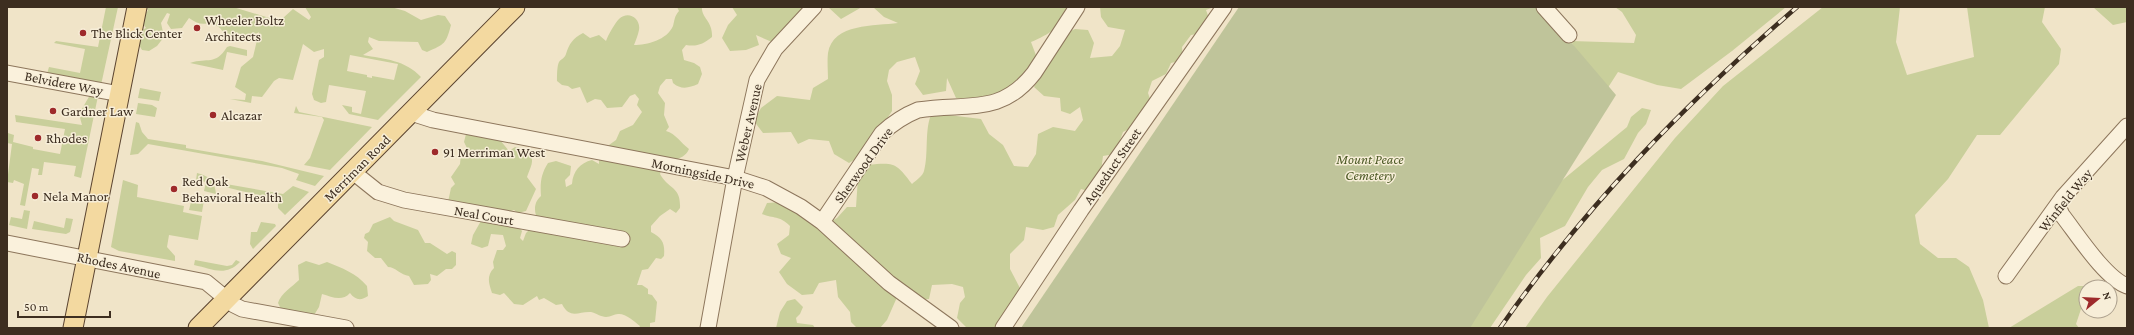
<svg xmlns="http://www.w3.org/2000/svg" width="2134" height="335" font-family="'Crimson Pro',serif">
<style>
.green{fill:#c9cf9b;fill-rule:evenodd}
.cemetery{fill:#bfc49a}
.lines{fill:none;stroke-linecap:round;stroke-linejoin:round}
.minor-casing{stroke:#8d765c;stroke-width:17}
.major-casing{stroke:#5b4430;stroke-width:21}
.minor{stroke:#faf1dc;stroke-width:15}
.major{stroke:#f3d9a0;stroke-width:19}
.rail-casing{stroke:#3d2e20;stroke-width:4.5}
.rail{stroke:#f7eed8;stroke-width:3;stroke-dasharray:9;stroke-linecap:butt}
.poi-dot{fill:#9e2a2b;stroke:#f7eed8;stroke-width:1.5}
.labels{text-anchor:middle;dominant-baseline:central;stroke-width:3;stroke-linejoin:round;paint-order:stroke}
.poi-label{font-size:14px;fill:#3d2e20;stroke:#f7eed8;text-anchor:start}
.street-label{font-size:14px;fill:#3d2e20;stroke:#f7eed8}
.park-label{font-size:14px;font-style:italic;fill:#4d5a26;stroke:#f7eed8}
</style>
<rect width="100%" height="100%" fill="#f0e4c8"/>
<path class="green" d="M106,7h12l-17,78 -54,-11 2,-7 31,6 5,-24 -31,-6 2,-2 42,6z
M146,7h87l43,13 7,-2 10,-9 16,11 2,-3 -6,-10h86l14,4 16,9 17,-5 7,1 6,9c-5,19 -6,19 -24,27l-5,-2 -4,-8 -39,-1 -10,-4 -1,5 5,7 -10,6c22,4 42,5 58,22l-43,43 -29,-6 -7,-9 10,2v5l9,2 5,-23 -37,-6 -3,17 -5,1 -7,-3 -2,-6 7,-34 5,-3v-8l-10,3 -11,-8 -10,36 -14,-2 -5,3 -12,16 -10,-1 -1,7 -21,-4 15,1 1,-6 -11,-7 6,-20 12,-10 6,-25 -13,8 -16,1 -10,-13 -9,-6c-8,4 -15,1 -22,-4l-7,10 -11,1 -4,-6 3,-9 -3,-1 -6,10 3,14 -7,9 -8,5 -7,-1 -3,-5 3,-15 4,-2 -3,-4 1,-11 4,-2zM350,55l48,9 -4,16 -22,-4v2l-5,-1v-2l-20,-4z
M677,7h25c-1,11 11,14 10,30 -9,7 -15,10 -26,8l-4,5 2,10 10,3 6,4 2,7 -4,10c-9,4 -17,6 -25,-1l-1,-4h-6l-6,7 -2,7 7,10 -1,12 5,12 -3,4c10,3 14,11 23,18 -6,14 -23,8 -29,25 9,16 21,12 20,34l-4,5 -6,-4 -10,7 -9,10v6c12,6 14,12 13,24l-3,3 -5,-1 -8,11 -6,1 -5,15h5l6,4v5l4,1 5,7 -2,20 -5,1v5h-11l1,-2c-5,-4 -15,-13 -22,-12 -4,0 -7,3 -12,3 -5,0 -10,-4 -15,-5 -12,-1 -21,8 -29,-8l-6,1 -12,-7 -5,2 -2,-4 -14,9 -9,-1 -10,-11 -4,2 -8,-2c-3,-9 -6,-17 2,-25l-1,-6 4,-12h6l3,-4 -3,-11 -12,-1 -3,12 -6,2 -11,-4 2,-9 13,-23 30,12 6,7 -2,7 3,3 3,-8 12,-12c-4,-9 -5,-18 3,-25 -1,-13 0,-22 7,-33l8,-2 15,5 -1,9 -5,5 1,7 6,-3c1,-13 8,-21 20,-24l7,4v-8l10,-6v-5l7,-5 4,-9 13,-6 9,-13 -5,-7 2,-6 -4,-5 -5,2 -8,11 -15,1 -6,-8 -6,-1 -8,4 -7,-16 -8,2 -4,-3 -6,-1 -5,-4c0,-6 0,-15 2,-19 2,-3 6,-4 7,-8 3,-10 7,-16 17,-21l7,5 9,-3 7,6c2,-6 9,-18 13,-22 9,-9 22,-1 20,11 -1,5 -3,10 -5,15 13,0 33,-5 39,-19 2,-7 1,-9 6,-15z
M732,7h79l-9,9 -14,8 -7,12 -9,6 -16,-7 3,10 -13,5 -16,1 -8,-13 6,-13 9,-10z
M828,7h34l-21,12z
M873,7h199c-7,18 -24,28 -41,35l6,16 -19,38 -49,4 -13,-2 -9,-20 -1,13 -23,4 -8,-11 5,-13 -5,-14 -18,5 -8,8 -2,11 5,14v16l-28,43 -15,9 -15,-9 -5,-13 -20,-2 -11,5 -7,-12 -28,1 -9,-12 7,-13 16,-12 33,4 3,-12 15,-9c0,-8 -1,-18 0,-26 5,-30 47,-27 70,-30l-14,-6z
M1100,7h114l-8,3 4,11 -7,12 -12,2 -9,12 1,13 -12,3 -5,11 -14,7 -4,12 4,12 -17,21 -12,6 -8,22 -12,2 -2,15 -13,20 -7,-2 -6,11 -17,15 -4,12 -11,3 -17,-3 -2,13 -14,14v15l11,21 -6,15 -10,6 -3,13 -6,4h-29l-10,-10 3,-15 5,-6 -2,-10 -11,-3 -20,1 -3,14 -10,1 -21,-5 -11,25 -7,8h-23l-6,-6 -1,-10 -12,-15 -2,-17 -17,3 -6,11 -11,1 -15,-11 -8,-12 12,-14 -10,-4 -4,-10 12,-9 1,-9c-11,-11 -16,-7 -28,-12l5,-11 15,-1 39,25 16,-9 10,-11h9l2,-29 10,-13c27,-3 28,-2 44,19 3,-3 11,-8 12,-13 5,-17 0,-43 8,-58l49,6 8,15 14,11 11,21 14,1 8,-13 2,-20 15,-7 22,4 8,-11 -3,-13 -10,7 -9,-3 -1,-13 -16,-2 -10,-9 30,-53 11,-5 13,1 6,13 -4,15 22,-2 8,-10 5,-16 -17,-3 -7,-10z
M1615,7h171l-54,44 -51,38 -24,-4 -39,-13 -9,14 -5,21 -33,-66 63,2 2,-8 -14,-23z
M1823,7h77l-4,35 11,33 67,-18 -7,-50h78l-3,15 19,27 -2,15 -59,71h-23l-29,44 -33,36 5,29 18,14h18l13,9 14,33 6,28h-464l22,-31 128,-159 48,-52z
M2093,7h34v15l-14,3z
M230,46l17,4v6l-20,-4 -4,18 -33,-7c18,-6 25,3 37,-16z
M140,88l21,4 -2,9 -21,-3z
M90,95l8,1 -17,82 -7,-2 2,-10 -32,-4 -2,13h-4l1,-6 -7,-1 -7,38 -5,-1 4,-21 -10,-4 -1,3 -6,-1 5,-38 -5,-1 1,-10 6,2 -1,7 20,5v2l27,5 5,-25 -49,-7 -1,-7 67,10 -3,-11z
M138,103l14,2 5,3 -2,9 -19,-3z
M296,106l3,6 73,15 -42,43 -26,-5 6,-7 14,-38 -2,-3 -28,-4z
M1642,108l9,2 -5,14 -8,9 -14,26 -22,11 -14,17 -23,39 -25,12 1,20 -15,17 -36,53h-80l144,-141 73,-60 4,-10z
M136,122l3,1 3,9 6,7 38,6v3l76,13 62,15 -9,10 -19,-6 3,-6 -17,-6 -134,-24 -10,10 -8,1z
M466,134l34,6 9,11 6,-4 12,2c9,11 4,16 0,28l9,12 -10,22 -8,2 -4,-3 -13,4 -23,-6 -4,-3 -4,5 -22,-8 3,-14 4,-4 -4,-7 9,-13 1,-10 6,-6 -3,-6z
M197,173c12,3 18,8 19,21l-12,-3 2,-9 -10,-2z
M123,180l15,5 -1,12 47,9 -1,6 19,4 -4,24 -29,-5 -2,12 8,9v5l-56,-10 -8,-4z
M226,184l57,10 10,-8 16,6 -24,23 -7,-7v-8l-53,-13z
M203,195l10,2 -1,4 -8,-1 -2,12 -13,-2 2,-8 10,2z
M24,210l6,1 -3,18 -18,-4 2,-8 11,2z
M390,217l4,4 24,9 7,13h5l17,11 5,-3 4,2v12l-4,4h-6l-9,7 -7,-2 1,6 -3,4 -14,1 -5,-9c-8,-1 -14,-9 -21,-9l-7,-9h-6l-8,-7 1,-9 -4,-4 1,-4 4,-2 4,-8z
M66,218l7,1 -3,13 -4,2 -34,-5 2,-8 30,7z
M261,222l14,2 1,2 -23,23 -3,-5 1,-12h6z
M195,260l32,6 5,-1 4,-5 4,2c-15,15 -27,7 -46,3z
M306,261l13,4 8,-3c15,6 29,11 40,24l1,10c-7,5 -13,4 -18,-3 -8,9 -18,4 -28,1l-3,13 -8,13 -30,-11 -3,-6c3,-10 14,-16 21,-23l-1,-15z
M2078,286h11l-3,1v7l-10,30 3,4h-70z
M795,299l8,8 -3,7 -4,4 1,5 16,2 2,3h-39l4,-16 7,-11z"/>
<path class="cemetery" d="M1239,7h302l75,88 -146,233h-449z"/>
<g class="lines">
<g class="minor-casing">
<path id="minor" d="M1544,7l25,28
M7,73l113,21
M411,113l22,7 302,58 31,10 35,19 21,15 67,61 62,45
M353,172l25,20 26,8 218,39
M2058,206l4,9c15,19 43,63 65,71
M822,222l60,-89c11,-10 21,-17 36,-23 47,-8 82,7 116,-37l43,-66
M7,243l199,39 28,23 8,4 104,19
M2006,276l57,-79 64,-71
M708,328l27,-150 22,-98 18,-31 39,-42
M1003,328l78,-118 143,-203"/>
</g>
<g class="major-casing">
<path id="major" d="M73,328l64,-321
M198,328l317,-321"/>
</g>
<use href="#minor" class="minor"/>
<use href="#major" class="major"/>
<g class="rail-casing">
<path id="rail" d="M1500,328c86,-123 184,-223 297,-321"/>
</g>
<use href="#rail" class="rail"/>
</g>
<g class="poi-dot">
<circle cx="197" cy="28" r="4"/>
<circle cx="83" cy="33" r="4"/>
<circle cx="53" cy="111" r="4"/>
<circle cx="213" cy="115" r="4"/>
<circle cx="38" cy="138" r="4"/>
<circle cx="435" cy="152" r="4"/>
<circle cx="174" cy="189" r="4"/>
<circle cx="35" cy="196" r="4"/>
</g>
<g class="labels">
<g class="poi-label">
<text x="205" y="20">Wheeler Boltz<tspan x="205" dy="16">Architects</tspan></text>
<text x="91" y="33">The Blick Center</text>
<text x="61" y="111">Gardner Law</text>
<text x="221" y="115">Alcazar</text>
<text x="46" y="138">Rhodes</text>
<text x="443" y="152">91 Merriman West</text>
<text x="182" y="181">Red Oak<tspan x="182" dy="16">Behavioral Health</tspan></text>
<text x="43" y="196">Nela Manor</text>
</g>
<g class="street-label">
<text transform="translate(64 83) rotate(11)">Belvidere Way</text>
<text transform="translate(748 123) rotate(-77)">Weber Avenue</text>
<text transform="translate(863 165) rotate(-54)">Sherwood Drive</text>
<text transform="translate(1112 166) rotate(-55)">Aqueduct Street</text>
<text transform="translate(357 168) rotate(-45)">Merriman Road</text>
<text transform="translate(703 173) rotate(12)">Morningside Drive</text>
<text transform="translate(2065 200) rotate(-51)">Winfield Way</text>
<text transform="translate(484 215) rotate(10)">Neal Court</text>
<text transform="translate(119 265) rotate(12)">Rhodes Avenue</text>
</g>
<g class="park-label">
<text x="1370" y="159">Mount Peace<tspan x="1370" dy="16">Cemetery</tspan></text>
</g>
</g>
<rect width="2134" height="335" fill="none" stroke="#3d2e20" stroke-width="16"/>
<g transform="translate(2098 299) rotate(72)"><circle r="19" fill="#f7eed8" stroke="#ada18e"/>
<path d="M0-3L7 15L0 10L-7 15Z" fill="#9e2a2b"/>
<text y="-6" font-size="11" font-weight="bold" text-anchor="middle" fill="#3d2e20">N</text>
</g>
<path d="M18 311v6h92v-6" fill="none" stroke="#3d2e20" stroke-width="2"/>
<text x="24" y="311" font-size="12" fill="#3d2e20" stroke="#f7eed8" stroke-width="3" paint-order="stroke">50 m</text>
</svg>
